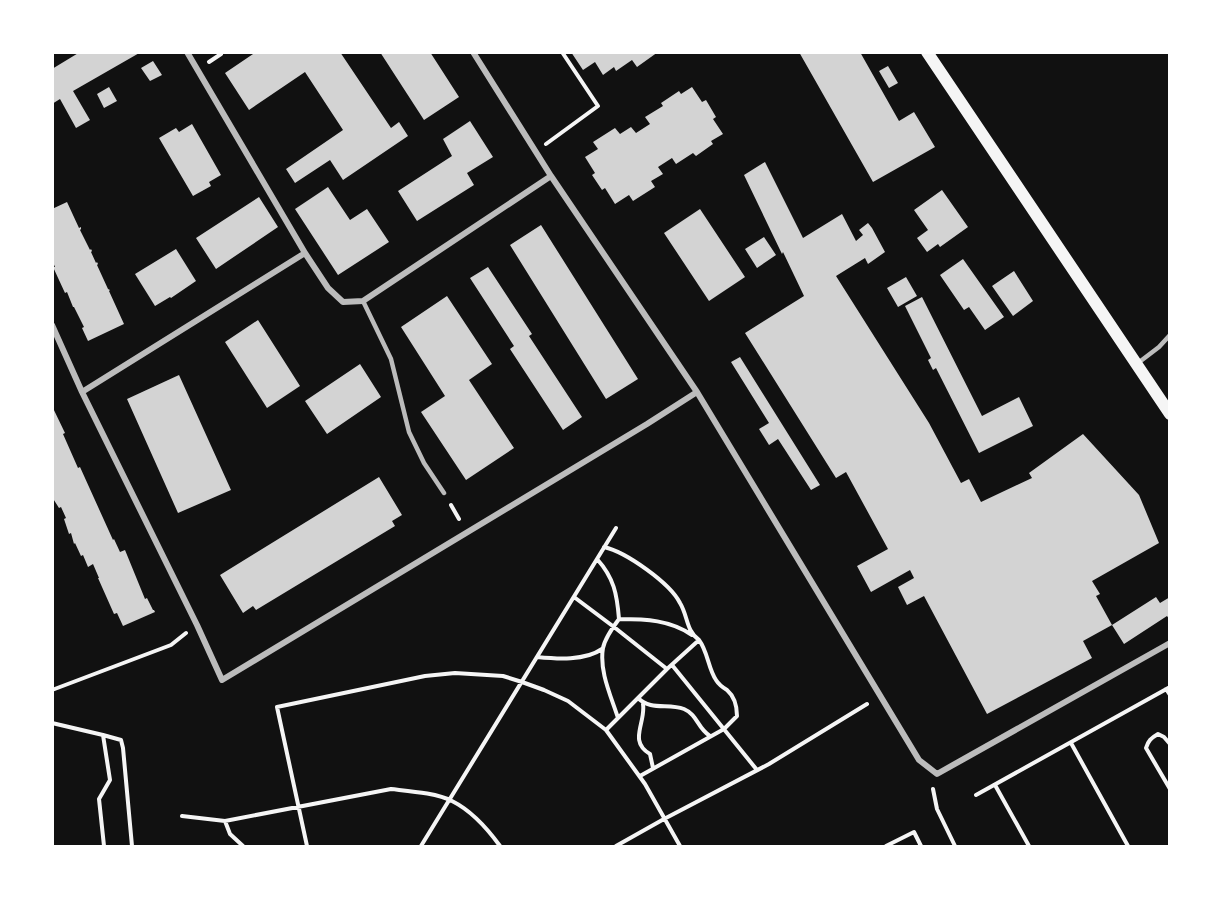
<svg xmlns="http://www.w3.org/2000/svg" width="1222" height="899" font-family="Commissioner,sans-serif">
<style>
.building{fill:#d3d3d3}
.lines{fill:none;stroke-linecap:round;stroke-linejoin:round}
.path{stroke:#f5f5f5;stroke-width:4}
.service{stroke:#bcbcbc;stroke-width:4.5}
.minor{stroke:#bcbcbc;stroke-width:6}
.secondary{stroke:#f5f5f5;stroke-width:12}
</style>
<rect width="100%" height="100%" fill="#111"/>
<path class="building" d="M80,52h61l-68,39 17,29 -14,8 -16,-29 -8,5v-35z
M256,52h84l51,76 8,-6 9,14 -65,44 -13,-20 -35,23 -9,-14 57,-39 -38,-58 -56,38 -24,-37z
M380,52h50l29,45 -35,23z
M571,52h87l-21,15 -5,-7 -16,11 -2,-4 -11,8 -8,-13 -12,8z
M799,52h61l39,69 15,-9 21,35 -62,35z
M153,61l9,14 -12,6 -9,-13z
M888,66l10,17 -9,5 -10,-17z
M109,87l8,14 -13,7 -7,-14z
M692,87l10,15 4,-2 10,17 -3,2 10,15 -12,7 2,3 -17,12 -3,-3 -17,11 -4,-6 -14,9 5,7 -12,7 4,6 -22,14 -4,-6 -14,9 -10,-16 -3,2 -10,-15 3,-2 -10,-16 13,-8 -5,-7 22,-14 5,6 11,-7 5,6 14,-9 -5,-7 18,-11 -2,-3 18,-12 2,3z
M470,121l23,36 -26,16 7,12 -57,36 -19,-30 54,-35 -9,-17z
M192,124l29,51 -12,7 2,4 -18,10 -34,-58 17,-10 3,4z
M765,162l38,76 39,-24 14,27 7,-6 -4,-5 9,-7 4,5 13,24 -17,12 -3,-6 -29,18 93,147 32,60 8,-4 12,23 51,-24 -3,-5 54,-39 56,61 20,48 -67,38 8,13 -4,2 16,29 -29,16 9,17 -105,56 -63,-118 -17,9 -9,-18 16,-9 -4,-8 -39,22 -14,-26 31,-17 -42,-77 -10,6 -91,-145 59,-37 -21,-44 -1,2 -38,-79z
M328,187l22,33 17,-11 22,33 -51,33 -43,-66z
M942,190l26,37 -28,20 -2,-3 -11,8 -10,-14 11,-8 -14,-20z
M259,197l19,30 -62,42 -20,-31z
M67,202l12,26 2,-1v2l-1,1 10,20 1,-1 1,2 -1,1 5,11 1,-1 1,2 -1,1 11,24 2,1 -1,1 15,33 -36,17 -6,-13 2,-1 -10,-20h-1l-6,-15 -2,1 -12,-26h2l-3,-7v-51z
M700,209l45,68 -36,24 -45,-68z
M541,225l97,154 -32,20 -96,-154z
M764,237l12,18 -19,13 -12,-19z
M176,249l20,32 -25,17 -1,-1 -15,9 -20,-32z
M963,259l41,58 -19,13 -16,-23 -5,3 -24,-35z
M488,267l44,67 -3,2 53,81 -19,13 -53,-81 4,-3 -44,-68z
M1014,271l19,30 -20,15 -21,-30z
M906,277l11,19 -19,11 -11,-19z
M447,296l45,68 -23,16 45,68 -48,32 -45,-68 24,-16 -44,-69z
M922,297l60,119 37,-19 14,29 -54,27 -43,-85 -3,2 -5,-10 3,-2 -26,-52z
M258,320l42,66 -33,22 -42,-66z
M740,357l80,128 -9,5 -33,-51 -9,6 -10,-16 10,-6 -38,-61z
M360,364l21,33 -54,37 -22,-33z
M179,375l52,115 -53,23 -51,-114z
M52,406l13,27 -2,1 15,34 2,-1 33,73 1,-1 6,13 5,-2 20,49 2,-1 6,12h1l1,2 -32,14 -6,-13 -3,1 -16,-36h1l-6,-14 -5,3 -5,-12 -2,1 -6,-13 -1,1 -3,-11 -2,1 -5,-15 2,-1 -5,-11 -2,1 -7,-11v-2l2,-1 -2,-4z
M379,477l23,38 -10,6 3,5 -139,84 -3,-4 -10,7 -23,-38z
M1156,597l4,6 10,-6v23l-3,-4 -43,28 -12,-19z"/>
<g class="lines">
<path class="path" d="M209,62l12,-8
M546,144l52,-38 -36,-54
M451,505l8,14
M604,547c22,5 66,36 76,56 8,13 6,28 19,37l-32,29 -61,61
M597,559c17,19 20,35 22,60
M574,597l40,30 53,42
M537,657c20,2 48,4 65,-8
M672,665l85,105
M1166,689l4,6
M52,690l119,-45 15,-12
M638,698c13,13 30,5 46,11 14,6 13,19 26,27
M643,704c3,19 -15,37 7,50l3,14
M618,718c-7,-22 -19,-47 -15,-70 2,-10 10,-21 16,-29 27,0 51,1 73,16
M52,723l51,12
M1071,743l57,103
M1170,744l-6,-7 -6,-3c-7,4 -10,7 -12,14l24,41
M640,776l84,-47 13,-13c0,-10 -2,-19 -10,-26 -5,-3 -8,-5 -11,-10 -8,-12 -8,-28 -17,-40
M995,785l34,61
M933,789l4,20 18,37
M976,795l194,-108
M182,816l43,5 166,-32c17,2 46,4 61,12 20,10 35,27 48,45
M225,821l5,13 13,12
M104,846l-5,-47 11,-19 -7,-45 18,5 2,8 9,98
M307,846l-30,-139 148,-31 30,-3 48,3 19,6 22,8 24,11 38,29 39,54 35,62
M421,846l195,-318
M616,846l48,-27 105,-55 98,-60
M886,846l28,-14 7,14"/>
<path class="service" d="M363,301l28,58 18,73 15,31 20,30
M1138,363l21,-16 11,-12"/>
<path class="minor" d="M187,52l118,201
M473,52l78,124 146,216 222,368 18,14 233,-131
M52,325l30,67 115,233 25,55 425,-256 50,-32
M82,392l223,-139 23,35 15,14 20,-1 188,-125"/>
<path class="secondary" d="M927,52l243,362"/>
</g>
<rect width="1222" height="899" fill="none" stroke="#ffffff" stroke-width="108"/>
</svg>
